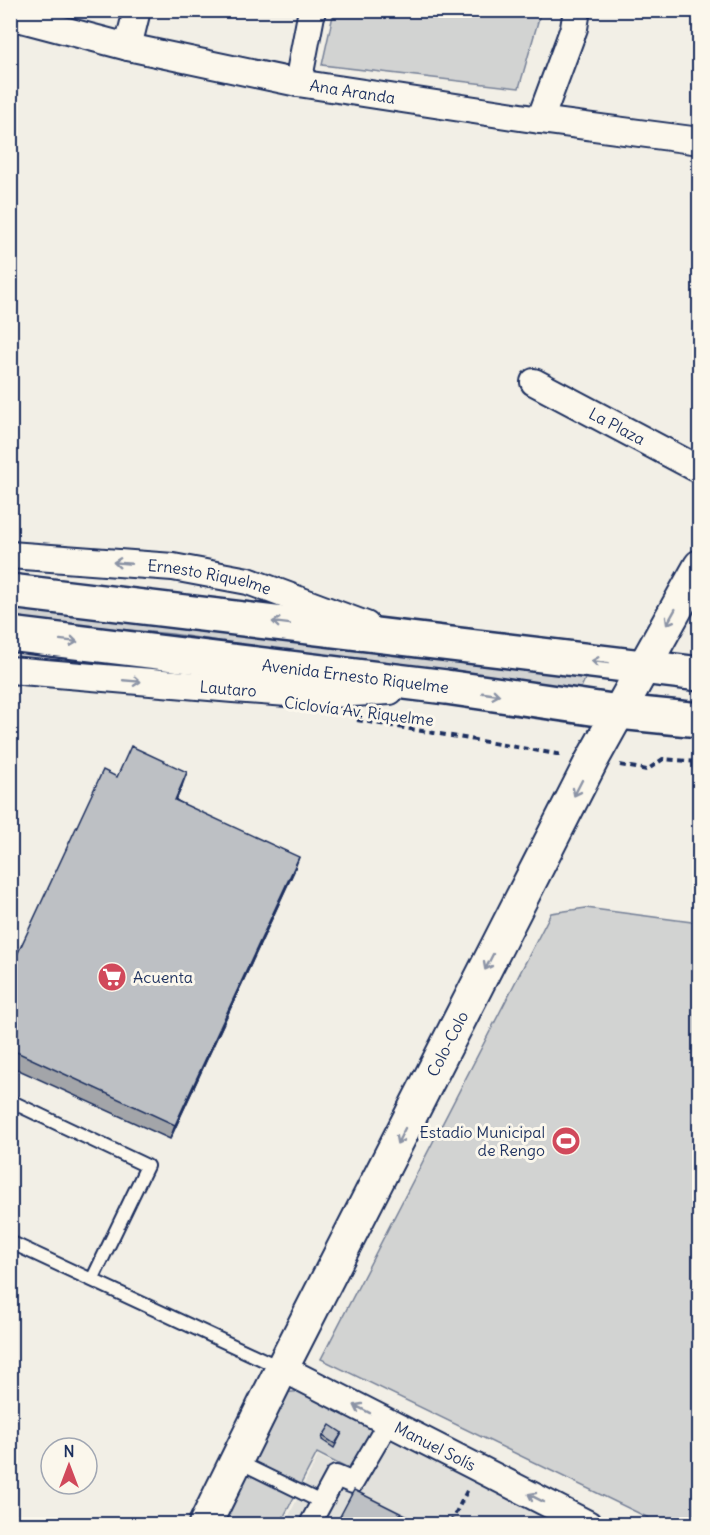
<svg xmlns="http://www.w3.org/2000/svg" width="710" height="1535" font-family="Delius,sans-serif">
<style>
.built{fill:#e2e1dc}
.green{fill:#d2d3d2;stroke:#768198;stroke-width:1.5}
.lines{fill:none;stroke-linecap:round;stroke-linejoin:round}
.service-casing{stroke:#1b2f5e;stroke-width:16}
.pedestrian-casing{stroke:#1b2f5e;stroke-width:24}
.minor-casing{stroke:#1b2f5e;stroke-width:30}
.tertiary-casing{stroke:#1b2f5e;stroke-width:36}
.primary-casing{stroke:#1b2f5e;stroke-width:38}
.path{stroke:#1b2f5e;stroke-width:4;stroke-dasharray:6 4.5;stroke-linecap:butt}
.service{stroke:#fbf7ec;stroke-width:12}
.pedestrian{stroke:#fbf7ec;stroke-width:20}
.minor{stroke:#fbf7ec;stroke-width:26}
.tertiary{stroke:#fbf7ec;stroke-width:32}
.primary{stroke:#fbf7ec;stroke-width:33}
.wall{fill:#a3a5a9;stroke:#1b2f5e;stroke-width:1.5}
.shaded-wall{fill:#848689;stroke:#1b2f5e;stroke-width:1.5}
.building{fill:#bdc0c4;stroke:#1b2f5e;stroke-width:1.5}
.oneway{stroke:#8b93a5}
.labels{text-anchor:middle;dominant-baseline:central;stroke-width:6;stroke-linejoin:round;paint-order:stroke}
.street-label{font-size:16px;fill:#1b2f5e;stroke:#fbf7ec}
.poi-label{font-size:16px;fill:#1b2f5e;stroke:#fbf7ec;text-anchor:start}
</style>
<rect width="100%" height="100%" fill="#f2efe6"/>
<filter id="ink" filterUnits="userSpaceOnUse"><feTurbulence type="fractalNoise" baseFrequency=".0167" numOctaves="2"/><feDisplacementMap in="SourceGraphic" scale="12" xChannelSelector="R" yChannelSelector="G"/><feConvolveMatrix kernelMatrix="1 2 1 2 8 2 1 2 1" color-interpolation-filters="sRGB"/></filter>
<g filter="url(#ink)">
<path class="built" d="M389,1437l152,78 -3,9h-253l33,-68 48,23z"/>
<path class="green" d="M334,11v-1l207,1 -22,77 -197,-23z
M10,601l339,38 237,38 -8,17 -406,-60 -161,-15z
M586,908l113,15v601h-38l-340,-165 230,-446z
M306,1391l73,37 -23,45 -39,-20 -37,71h-65l65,-131z"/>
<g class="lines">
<g class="service-casing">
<path id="service" d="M10,1101l137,65 -55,114
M10,1242l271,126
M237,1461l84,41"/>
</g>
<g class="pedestrian-casing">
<path id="pedestrian" d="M310,1524l26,-48 17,7 35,-60"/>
</g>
<g class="minor-casing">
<g id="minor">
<path id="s1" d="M10,16l118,31 170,36 242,37 160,21"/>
<path d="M128,47l9,-37"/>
<path d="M298,83l14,-73"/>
<path d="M540,120l34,-92 3,-18"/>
<path id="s2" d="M534,382l166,88"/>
<path id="s3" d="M10,555l163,12 75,14 118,44"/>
<path id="s4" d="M10,670l223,19 81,6 76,-4"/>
<path id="s5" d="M282,1368l306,156"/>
</g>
</g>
<g class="tertiary-casing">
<g id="tertiary">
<path id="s6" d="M205,1524l77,-156 310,-608 108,-194"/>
</g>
</g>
<g class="primary-casing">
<g id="primary">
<path d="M10,591l690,83"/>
<path id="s7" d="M10,634l436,53 173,25 81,8"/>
</g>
</g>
<path class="path" d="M357,720l206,35
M620,765l27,5 16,-11 37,3
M450,1524l17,-33"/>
<use href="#service" class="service"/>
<use href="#pedestrian" class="pedestrian"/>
<use href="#minor" class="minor"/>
<use href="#tertiary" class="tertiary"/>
<use href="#primary" class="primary"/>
</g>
<path class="wall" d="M117,777l65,9 -6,14 118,71 -124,268 -160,-73v-96z
M342,1433l-8,15 -12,-8 1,-4z"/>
<path class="shaded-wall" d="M187,772l-5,14 -12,28 5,-14z
M299,857l-5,14 -124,268 5,-14z"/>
<path class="building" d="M131,746l56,26 -12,28 124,57 -124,268 -165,-76v-79l93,-200 14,7z
M330,1425l12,8 -7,11 -12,-8z
M354,1490l68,34h-86z"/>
<defs><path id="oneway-shaft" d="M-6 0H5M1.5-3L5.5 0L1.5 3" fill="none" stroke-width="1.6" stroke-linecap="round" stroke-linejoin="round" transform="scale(1.5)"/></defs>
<g class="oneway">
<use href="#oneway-shaft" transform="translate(122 563) rotate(-175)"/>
<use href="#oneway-shaft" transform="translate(671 617) rotate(119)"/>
<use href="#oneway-shaft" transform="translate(281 623) rotate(-173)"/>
<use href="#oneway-shaft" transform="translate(69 641) rotate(7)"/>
<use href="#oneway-shaft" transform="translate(600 662) rotate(-173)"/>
<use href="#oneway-shaft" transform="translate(132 681) rotate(5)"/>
<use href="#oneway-shaft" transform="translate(491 694) rotate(8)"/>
<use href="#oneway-shaft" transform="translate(578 788) rotate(117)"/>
<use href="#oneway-shaft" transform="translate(489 962) rotate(117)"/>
<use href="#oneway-shaft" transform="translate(401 1136) rotate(117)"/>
<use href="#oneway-shaft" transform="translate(362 1409) rotate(-153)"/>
<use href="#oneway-shaft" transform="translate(536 1498) rotate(-153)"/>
</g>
</g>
<defs>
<g id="supermarket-disc" transform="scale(1.5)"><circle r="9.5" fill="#d1495b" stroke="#fbf7ec"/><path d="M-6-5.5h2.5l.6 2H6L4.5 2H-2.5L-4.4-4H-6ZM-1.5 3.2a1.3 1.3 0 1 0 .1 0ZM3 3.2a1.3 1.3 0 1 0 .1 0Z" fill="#fff"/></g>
<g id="stadium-disc" transform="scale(1.5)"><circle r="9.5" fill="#d1495b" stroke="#fbf7ec"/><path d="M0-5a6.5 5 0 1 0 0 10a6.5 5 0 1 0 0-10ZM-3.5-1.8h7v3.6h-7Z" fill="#fff"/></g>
</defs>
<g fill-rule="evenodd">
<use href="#supermarket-disc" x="112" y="977"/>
<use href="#stadium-disc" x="566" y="1141"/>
</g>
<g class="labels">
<g class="street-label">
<text stroke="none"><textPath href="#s1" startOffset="351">Ana Aranda</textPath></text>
<text stroke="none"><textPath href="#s2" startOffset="94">La Plaza</textPath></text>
<text stroke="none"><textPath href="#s3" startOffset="201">Ernesto Riquelme</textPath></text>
<text stroke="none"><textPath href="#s7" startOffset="348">Avenida Ernesto Riquelme</textPath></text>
<text stroke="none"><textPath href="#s4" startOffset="219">Lautaro</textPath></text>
<text transform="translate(359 711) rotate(7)">Ciclovía Av. Riquelme</text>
<text stroke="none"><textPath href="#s6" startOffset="538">Colo-Colo</textPath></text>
<text stroke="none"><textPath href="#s5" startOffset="172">Manuel Solís</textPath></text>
</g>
<g class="poi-label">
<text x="133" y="977">Acuenta</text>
<text x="545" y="1132" text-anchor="end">Estadio Municipal<tspan x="545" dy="18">de Rengo</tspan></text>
</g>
</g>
<rect width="710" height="1535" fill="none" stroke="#fbf7ec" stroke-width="36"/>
<rect x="18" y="18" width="674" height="1499" fill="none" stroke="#1b2f5e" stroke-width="2" filter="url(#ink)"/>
<g transform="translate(69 1466)"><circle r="28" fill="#fbf7ec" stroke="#a1a7b3" stroke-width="1.5"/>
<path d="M0-4.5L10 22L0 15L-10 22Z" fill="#d1495b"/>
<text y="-9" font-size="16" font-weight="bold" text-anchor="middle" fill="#1b2f5e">N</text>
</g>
</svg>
